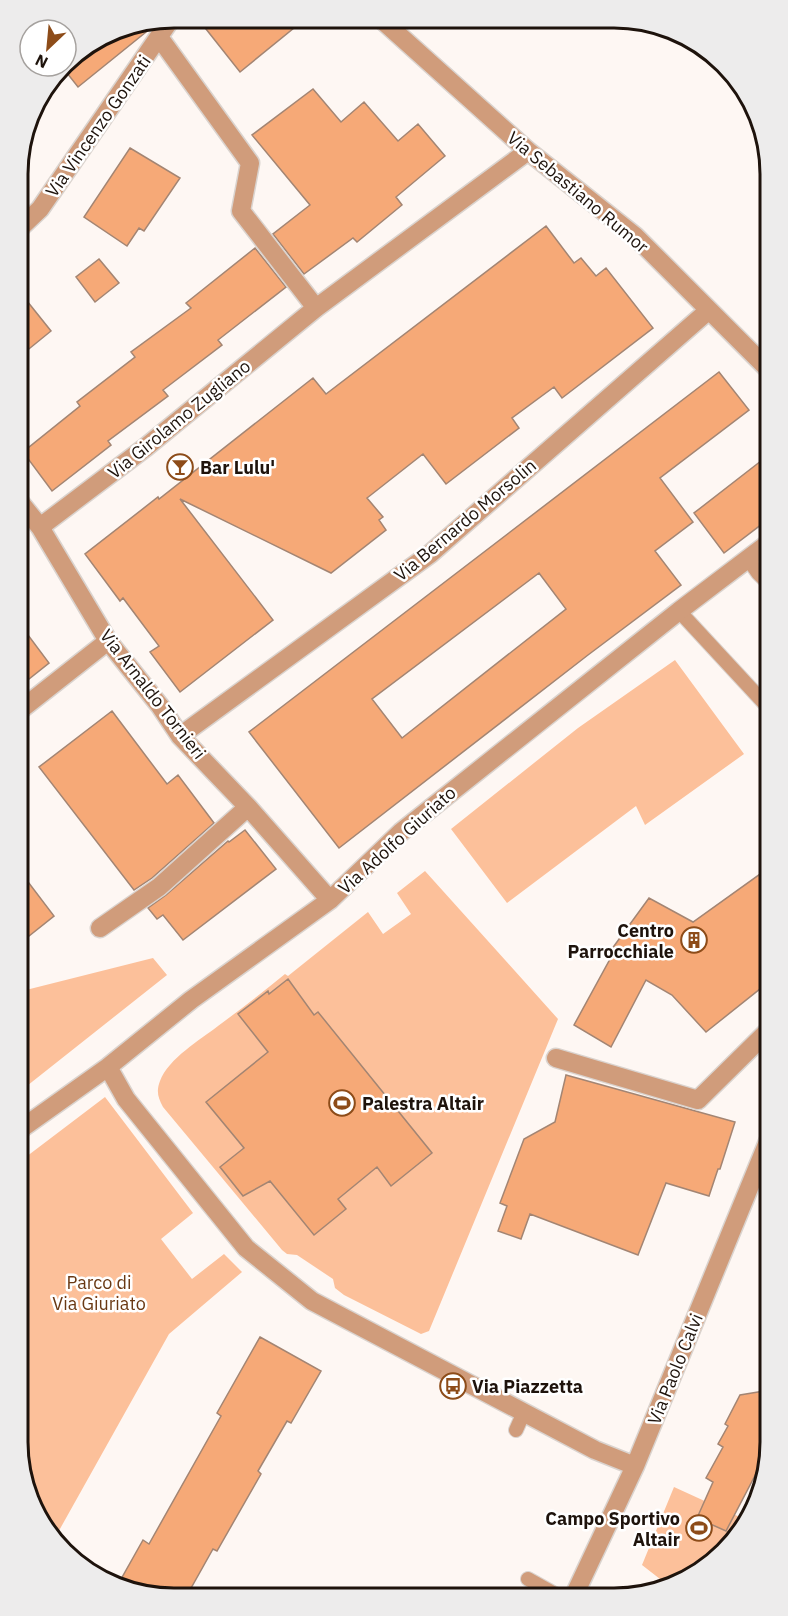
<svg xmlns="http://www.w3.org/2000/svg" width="788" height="1616" font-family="'IBM Plex Sans',sans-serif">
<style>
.green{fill:#fcc09a}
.building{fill:#f6a977;stroke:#a38573;stroke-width:1.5;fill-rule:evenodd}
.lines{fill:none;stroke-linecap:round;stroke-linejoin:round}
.lane-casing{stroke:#dad3ce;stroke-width:16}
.street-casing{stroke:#dad3ce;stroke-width:21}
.lane{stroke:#d09c7b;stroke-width:14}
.street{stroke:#d09c7b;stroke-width:18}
.labels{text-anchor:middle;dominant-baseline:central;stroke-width:5;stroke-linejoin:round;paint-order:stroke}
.street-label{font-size:18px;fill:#1e130c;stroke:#fff}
.poi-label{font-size:18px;font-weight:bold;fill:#1e130c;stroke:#fff;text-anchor:start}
.park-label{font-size:18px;fill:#693813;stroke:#fff}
.rim{fill:none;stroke:#1e130c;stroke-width:3}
</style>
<rect width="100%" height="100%" fill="#fef7f3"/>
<path class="green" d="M675,660l69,94 -99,71 -9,-19 -129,97 -56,-74 127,-101z
M425,871l133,148 -129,312 -8,3 -77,-39 -9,-7 -2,-9 -36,-24 -10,-1 -5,-4 -119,-143c-5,-9 -7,-16 -3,-26 9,-23 40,-41 58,-55 23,-17 45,-34 67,-52l3,2 80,-64 15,22 28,-20 -14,-21z
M153,958l14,17 -149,118v-101z
M105,1097l88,116 -32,26 31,40 32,-25 18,18 -73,62 -113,202 -30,-45 -8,-50v-278z
M674,1487l70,32 -7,18 -68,49 -27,-21z"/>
<path class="building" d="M218,18l41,1h46l-65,53 -34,-43z
M155,22l-4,6 -73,59 -15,-19 3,-2 5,-9 44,-27z
M313,89l28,33 23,-20 34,39 20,-17 27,32 -49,41 6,8 -45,37 -4,-4 -49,36 -31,-40 37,-29 -58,-70z
M130,148l50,30 -36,53 -5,-3 -12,18 -43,-29z
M546,226l28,37 7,-5 15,18 10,-8 47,60 -91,70 -8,-11 -42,31 7,10 -73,56 -23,-30 -56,44 16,19 -4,3 7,10 -55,43 -151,-74 93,121 -93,72 -30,-40 9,-6 -36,-48 -3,3 -35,-47 73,-57 1,2 154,-121 13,16z
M255,248l31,39 -68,53 4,5 -59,45 5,6 -60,45 3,4 -59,46 -29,-39 57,-46 -3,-4 58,-45 -4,-5 60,-44 -5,-5z
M99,259l20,24 -24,19 -19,-25z
M19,291l32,40 -32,26z
M719,372l30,38 -89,68 33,44 -38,29 26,34 -93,70 -249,193 -90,-116zM539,573l27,36 -164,129 -30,-39z
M770,454v64l-46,35 -30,-40z
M19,623l30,40 -30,24z
M112,711l55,73 11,-9 36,48 -62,55 -18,12 -95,-123z
M245,830l31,39 -93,71 -20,-25 -6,4 -9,-11 18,-13 62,-54 1,1z
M770,867v114l-64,51 -34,-37 -26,-15 -35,67 -37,-22 36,-66 -4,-2 43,-59 44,24z
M19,870l35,46 -35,28z
M288,979l26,36 4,-3 114,141 -41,33 -14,-19 -39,32 8,10 -32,26 -44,-54 -27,15 -23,-29 24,-19 -38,-46 62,-50 -30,-38 30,-23 1,3z
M566,1075l169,47 -15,47h-2l-9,27 -43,-13 -28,72 -108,-41 -9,25 -23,-8 9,-25 -7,-3 24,-64 31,-17z
M260,1337l61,34 -30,52 -4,-2 -29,50 3,3 -44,77 -4,-2 -27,48h-32l-34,-16 23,-41 6,4 72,-128 -4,-3z
M770,1390v62l-7,18 -4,-2 -33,63 -29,-13 16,-36 -7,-4 17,-31 -5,-3 10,-18 -3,-2 15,-29z"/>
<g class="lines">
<g class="lane-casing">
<path id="lane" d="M748,559l10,14 12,12
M679,611l87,94 4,-5
M516,1430l8,-18
M528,1579l34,19"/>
</g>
<g class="street-casing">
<path id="street" d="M381,19l147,132 107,85 135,135
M159,37l91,126 -9,48 75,97
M19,229l21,-20 131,-190
M19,501l21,26 68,114 52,65 20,30 68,71 82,93
M40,527l106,-80 170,-139 212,-157
M19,711l89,-70
M180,736l250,-182 279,-244
M100,928l59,-41 89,-80
M556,1058l142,42 72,-71
M108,1067l18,32 120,149 66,53 283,149 40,16
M18,1131l90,-64 83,-67 139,-100 71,-68 278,-221 91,-69
M573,1598l62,-132 135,-329"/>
</g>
<use href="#lane" class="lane"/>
<use href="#street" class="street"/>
</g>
<defs>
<g id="bar-ring" transform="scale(1.35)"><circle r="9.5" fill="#fff" stroke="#8d4c19" stroke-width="1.5"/><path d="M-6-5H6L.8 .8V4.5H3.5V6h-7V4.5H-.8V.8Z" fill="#8d4c19"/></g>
<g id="building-ring" transform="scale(1.35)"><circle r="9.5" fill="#fff" stroke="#8d4c19" stroke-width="1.5"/><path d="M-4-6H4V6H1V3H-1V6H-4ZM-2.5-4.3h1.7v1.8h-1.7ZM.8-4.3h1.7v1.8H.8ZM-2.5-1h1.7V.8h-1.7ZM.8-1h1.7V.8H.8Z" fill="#8d4c19"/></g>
<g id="stadium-ring" transform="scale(1.35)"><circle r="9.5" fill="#fff" stroke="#8d4c19" stroke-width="1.5"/><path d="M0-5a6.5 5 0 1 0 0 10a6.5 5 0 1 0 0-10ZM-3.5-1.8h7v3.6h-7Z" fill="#8d4c19"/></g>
<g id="bus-ring" transform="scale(1.35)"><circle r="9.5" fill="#fff" stroke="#8d4c19" stroke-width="1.5"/><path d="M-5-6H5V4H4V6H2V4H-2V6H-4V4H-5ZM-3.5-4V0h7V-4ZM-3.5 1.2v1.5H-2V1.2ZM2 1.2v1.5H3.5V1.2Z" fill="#8d4c19"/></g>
</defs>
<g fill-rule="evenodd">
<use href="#bar-ring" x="180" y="467"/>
<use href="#building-ring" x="694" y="940"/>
<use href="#stadium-ring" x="342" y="1103"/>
<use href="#bus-ring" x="453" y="1386"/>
<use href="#stadium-ring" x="699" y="1528"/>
</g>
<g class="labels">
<g class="street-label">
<text transform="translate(98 126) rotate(-55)">Via Vincenzo Gonzati</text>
<text transform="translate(578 192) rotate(40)">Via Sebastiano Rumor</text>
<text transform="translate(179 419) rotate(-39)">Via Girolamo Zugliano</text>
<text transform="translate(465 520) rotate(-40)">Via Bernardo Morsolin</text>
<text transform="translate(153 694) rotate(52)">Via Arnaldo Tornieri</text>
<text transform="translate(397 840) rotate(-42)">Via Adolfo Giuriato</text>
<text transform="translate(675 1369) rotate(-68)">Via Paolo Calvi</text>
</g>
<g class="poi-label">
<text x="200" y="467">Bar Lulu'</text>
<text x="674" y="930" text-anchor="end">Centro<tspan x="674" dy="21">Parrocchiale</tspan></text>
<text x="362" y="1103">Palestra Altair</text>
<text x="472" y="1386">Via Piazzetta</text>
<text x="680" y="1518" text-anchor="end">Campo Sportivo<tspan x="680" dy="21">Altair</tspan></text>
</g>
<g class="park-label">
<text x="99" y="1282">Parco di<tspan x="99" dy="21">Via Giuriato</tspan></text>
</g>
</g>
<path d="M0 0H788V1616H0ZM174 28H614A146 146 0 0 1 760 174V1442A146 146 0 0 1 614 1588H174A146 146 0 0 1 28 1442V174A146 146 0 0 1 174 28Z" fill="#edecec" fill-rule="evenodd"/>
<path class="rim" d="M174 28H614A146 146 0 0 1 760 174V1442A146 146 0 0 1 614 1588H174A146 146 0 0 1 28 1442V174A146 146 0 0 1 174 28Z"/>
<g transform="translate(48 48) rotate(206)"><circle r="28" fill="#ffffff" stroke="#a5a19e" stroke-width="1.5"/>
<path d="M0-4.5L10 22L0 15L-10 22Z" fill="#8d4c19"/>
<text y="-9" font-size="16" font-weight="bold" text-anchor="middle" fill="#1e130c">N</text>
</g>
</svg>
